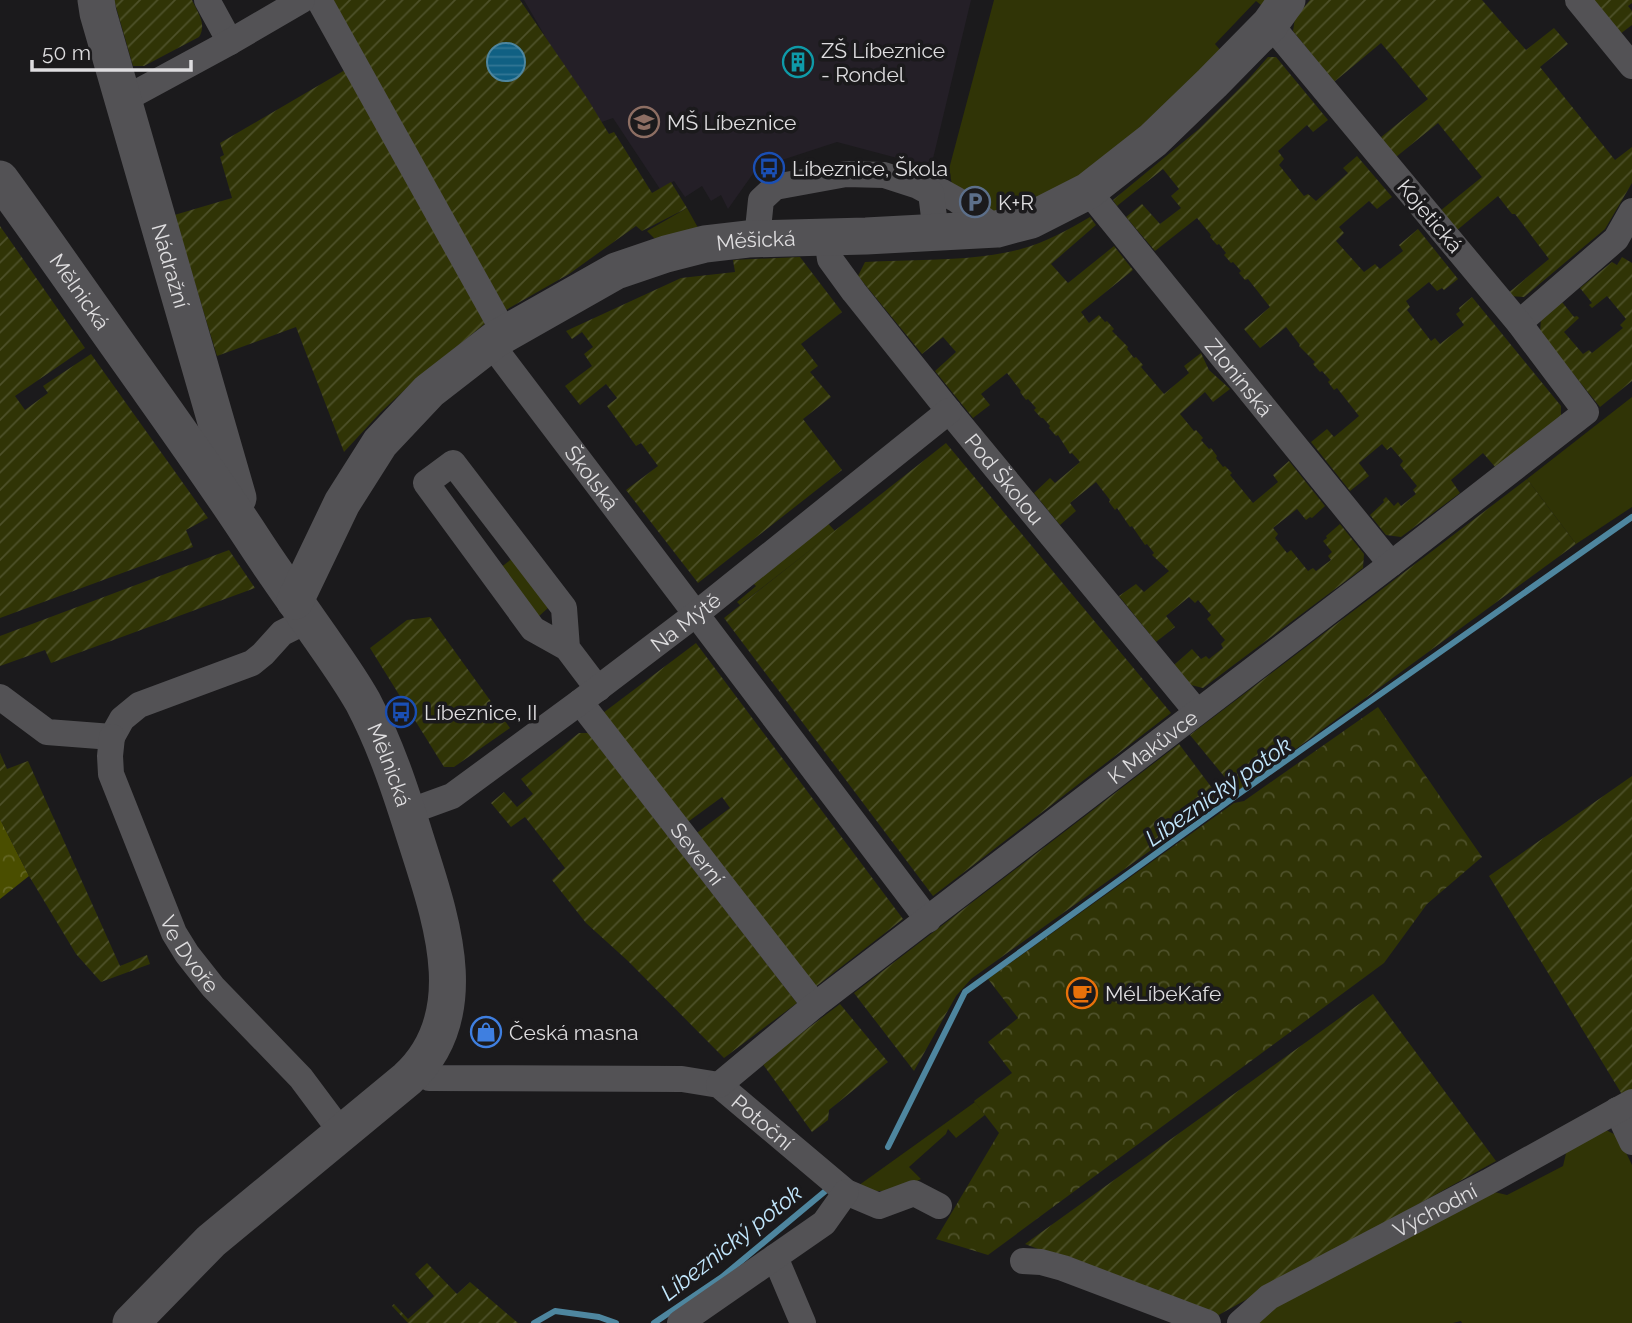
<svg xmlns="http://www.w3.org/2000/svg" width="1632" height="1323" font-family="Raleway,sans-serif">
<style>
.built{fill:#241f27}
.grass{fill:#303406}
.forest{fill:url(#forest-crowns)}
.park{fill:url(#park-crowns)}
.garden{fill:url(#garden-furrows)}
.water{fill:url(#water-rules);stroke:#4e869f;stroke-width:2}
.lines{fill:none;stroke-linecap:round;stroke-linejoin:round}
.stream{stroke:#4e869f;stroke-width:6}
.street{stroke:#535255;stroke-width:26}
.secondary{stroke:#535255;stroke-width:37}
.labels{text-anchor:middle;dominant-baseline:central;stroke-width:7;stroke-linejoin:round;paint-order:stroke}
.poi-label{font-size:21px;fill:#dedddf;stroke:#1b1a1c;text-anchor:start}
.street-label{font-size:21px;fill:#dedddf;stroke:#1b1a1c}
.water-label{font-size:23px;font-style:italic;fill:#c2e7fd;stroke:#1b1a1c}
</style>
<defs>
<pattern id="forest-crowns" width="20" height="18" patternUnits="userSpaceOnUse" patternTransform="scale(1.75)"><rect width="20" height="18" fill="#4a4e00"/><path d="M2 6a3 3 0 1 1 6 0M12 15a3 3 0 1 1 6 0" fill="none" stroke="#646725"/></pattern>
<pattern id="park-crowns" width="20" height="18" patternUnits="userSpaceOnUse" patternTransform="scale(1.75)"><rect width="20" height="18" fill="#303406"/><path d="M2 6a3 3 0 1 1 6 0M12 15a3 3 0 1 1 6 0" fill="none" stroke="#4e512a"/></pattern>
<pattern id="garden-furrows" width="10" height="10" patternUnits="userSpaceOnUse" patternTransform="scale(1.75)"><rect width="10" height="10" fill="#303406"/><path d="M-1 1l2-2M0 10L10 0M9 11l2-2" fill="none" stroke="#4e512a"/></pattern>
<pattern id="water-rules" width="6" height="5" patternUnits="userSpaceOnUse" patternTransform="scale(1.75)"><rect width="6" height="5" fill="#106083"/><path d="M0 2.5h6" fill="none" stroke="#327694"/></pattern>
</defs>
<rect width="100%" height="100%" fill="#1b1a1c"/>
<path class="built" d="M524,0h447l-40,167 -94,-25 -80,26 -29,41 -7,-14 -10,6 -9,-15 -17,11 -11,-16 -14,8 -47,-71 -17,6z"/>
<path class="grass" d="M994,0h278l-5,10 -11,-9 -41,43 8,9 -139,130 -79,35 -53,-33 -3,-16z
M687,208l14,25 -41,11 -13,-13z
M1632,397v110l-56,37 -49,-65z
M824,519l11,12 -95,74 -3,-3 19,-16 -7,-6z
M514,557l34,51 -11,10 -37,-50z
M975,1102l10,13 -29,23 -8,-9 -2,5 -37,33 12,12 -23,12h-42l-1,-3z
M1606,1130l12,6 14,29v158h-170l-1,-2 -8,2h-195l22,-21 206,-112 21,5 56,-29 4,-17z"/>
<path class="forest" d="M0,819l29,57 -29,23z"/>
<path class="park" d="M1378,707l104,150 -55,47 -43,59 -396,292 -52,-16 63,-106 -25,-32 38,-28 -24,-31 30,-24 -30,-39 246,-176 10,-2z"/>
<path class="garden" d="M114,0h78c6,13 15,24 7,37l-55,29h-11z
M332,0h188l67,98 22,36 5,-2 38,61 19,-11 16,26 -45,23 -6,-5 -67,48 -63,36z
M1310,0h172l44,50 28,-22 14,16 -28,23 75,93 17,-13v36l-27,46 -81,68 -15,-1 -2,-2 42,-35 -34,-45h-3l-14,-18 -42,35 -16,-20 42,-34 -44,-54 -42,34 -16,-19 48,-39 -47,-56 -47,39 -41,-51 2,-13z
M1592,0h40v3l-4,3 4,5v14l-12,9z
M1268,57h8l52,63 -15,12 -6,-7 -29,26 6,8 -5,6 25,31 4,-2 8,7 32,-28 -5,-5 14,-12 35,41 -15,12 -8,-8 -30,26 5,6 -8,8 28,31 11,-8 5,5 23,-18 -4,-6 19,-16 40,50 -14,11 -2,-2 -5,3 -8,-9 -23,19 4,6 -3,3 24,31 4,-3 5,6 24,-19 -8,-11 4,-3 -1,-3 13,-11 89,109v13l-65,49 -13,-15 -32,27 9,13 -59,44 -15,-2 -16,-20 14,-13 -1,-2 3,-3 8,9 4,-4 3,4 15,-12 -3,-4 4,-4 -17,-21 3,-4 -12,-14 -4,3 -5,-6 -23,19 10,13 -19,15 -39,-49 16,-13 7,8 25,-21 -22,-28 -3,2 -6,-8 2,-2 -8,-9 -2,1 -7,-8 2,-2 -16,-16 1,-1 -14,-18 -26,21 -16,-19 26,-22 -22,-28 -3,1 -6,-7 2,-2 -8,-9 -2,1 -7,-8 2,-2 -7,-9 -2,1 -7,-8 1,-2 -14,-17 -42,33 -29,-34 16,-13 18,20 21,-16 -10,-12 8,-7 -16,-20 -46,37 -4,-6 86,-71 47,-47z
M345,70l142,252 -75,61 -31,29 -37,40 -48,-125 -79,29 -24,-79 -22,-61 61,-18 -12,-41 4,-2 -4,-12z
M1090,217l6,8 -45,39 17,19 46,-37 19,24 -52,42 8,11 10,-8 6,7 2,-1 7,8 -2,2 16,16 -1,2 7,9 2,-1 7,8 -2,2 23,27 25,-21 -5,-7 17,-13 8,17 21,19 -17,13 -8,-10 -25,22 14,17 2,-1 7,8 -2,2 8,9 2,-1 6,8 -1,2 7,9 2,-1 7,7 -2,2 23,28 25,-21 -5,-7 16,-14 36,45 -13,12 -2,-1 -4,3 -9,-11 -24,19 5,6 -3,4 12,15 4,-3 17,21 5,-3 3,3 15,-11 -3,-4 4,-4 -9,-11 4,-3 -1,-2 14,-12 24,30 -1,14 -160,120 -12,-3 -17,-20 18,-16 9,10 5,-3 3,3 14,-11 -2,-4 4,-4 -18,-21 4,-4 -13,-15 -3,3 -6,-6 -23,19 9,11 -19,15 -37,-46 17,-12 8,8 25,-21 -17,-16 2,-2 -7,-9 -2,1 -13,-19 -2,1 -13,-19 -2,2 -6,-8 1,-2 -14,-18 -26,21 6,8 -16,14 -26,-32 16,-15 5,5 25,-21 -8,-9 -2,1 -12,-19 -2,1 -7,-8 1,-2 -7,-8h-2l-7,-8 2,-2 -8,-9 -2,1 -6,-8 1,-1 -14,-18 -26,21 9,11 -17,13 -38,-47 21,-19 -13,-15 -21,17 -64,-78 7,-14c50,-3 109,0 156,-13 25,-7 47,-19 69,-32z
M0,226l85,122 -70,48 10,14 23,-17 -5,-7 48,-32 117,164 -22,12 7,17 -193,71z
M800,257l42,55 -41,32 17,22 -8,6 21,25 -28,22 39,51 -144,113 -72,-93 32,-24 -17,-23 -5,3 -29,-40 10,-8 -11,-14 -26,21 -15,-19 27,-20 -8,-12 9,-7 -11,-15 -10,7 -6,-8 115,-53 54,-6 -2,-12z
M1622,257l10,6v118l-32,26 -60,-74 1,-14 21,-17 12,15 3,-1 2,2 -15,14 19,22 6,-4 3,3 31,-25 -3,-3 6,-6 -19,-23 -15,12 -3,-3 3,-2 -12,-15 32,-26 5,3z
M946,443l225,270 -238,183 -209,-278z
M1527,479l49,65 -339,248 -47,-57z
M229,550l26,38 -204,75 -6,-13 -45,16v-30z
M430,617l80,111 -56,39h-10l-74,-119 37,-28z
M696,643l207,276 -89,69 -120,-153 36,-27 -8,-11 -37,27 -86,-108z
M579,733h9l209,270 -73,55 -96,-97 -42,-38 -34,-43 13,-12 -40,-51 -14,10 -20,-24 13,-11 13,15 16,-13 -12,-15z
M1179,744l42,56 -250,179 -15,17 -42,75 -60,-78z
M0,753l7,16 21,-8 92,205 27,-11 3,9 -49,18 -25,-28 -47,-78 -29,-57z
M1632,776v322l-6,3 -137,-225z
M1373,994l123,167 -281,156 -190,-73z
M840,1004l48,58 -59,48 -1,10 -16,12 -50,-69z
M427,1263l30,31 13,-12 48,41h-110l-16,-17 2,-2 14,15 26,-23 -19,-22z"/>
<path class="water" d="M487 62a19 19 0 1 1 38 0a19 19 0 1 1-38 0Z"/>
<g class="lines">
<path class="stream" d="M888,1147l77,-155 272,-197 395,-278
M534,1323l21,-12 44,6 17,6
M654,1323l68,-46 107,-89"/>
<g class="street">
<path d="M207,0l23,42"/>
<path id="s1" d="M319,0l180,323 -3,16 5,18 427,563"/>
<path d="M1578,0l54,66"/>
<path d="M123,100l107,-58 72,-42"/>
<path id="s2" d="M1088,191l303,373"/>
<path d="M931,193l8,-3 18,10 40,29"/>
<path id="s3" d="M827,237l3,22 24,33 95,119 248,301"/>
<path d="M757,239l4,-39 14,-13 71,-13 38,1 34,11 13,7 5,40"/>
<path d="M1519,323l97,-84 16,-28"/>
<path d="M567,648l-34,-19 -107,-146 27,-20 111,145 3,40 31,41"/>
<path d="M0,697l47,35 65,5 10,-18 17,-14 113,-42 11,-9 19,-21 26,-13"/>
<path id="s4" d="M580,702l235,303"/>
<path id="s5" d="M112,737l-2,19 1,18 63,159 13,21 26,33 88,91 41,55"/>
<path id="s6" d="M408,812l44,-16 128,-94 116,-88 253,-203"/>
<path id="s7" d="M417,1070l12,8 253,1 37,6 127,107 33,14 35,-13 25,13"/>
<path id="s8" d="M719,1085l96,-80 576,-441 195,-152 -67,-89 -249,-299"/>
<path d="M1617,1110l15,32"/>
<path d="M775,1257l28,66"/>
<path d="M1023,1261l18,1 22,6 145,55"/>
<path d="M680,1323l144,-100 22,-31"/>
<path id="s9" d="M1240,1323l29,-26 219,-115 144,-80"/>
</g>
<g class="secondary">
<path id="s10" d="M96,0l2,13 140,485"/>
<path id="s11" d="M0,179c46,63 90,127 135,190 41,58 82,115 121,175 19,29 40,58 60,87 16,23 33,46 47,71 23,44 38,90 53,138 24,76 61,175 -9,239l-196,162 -80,82"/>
<path id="s12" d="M295,601l47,-98 38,-60 49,-52 67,-52 120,-68 50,-17 39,-10 43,-5 118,-3 131,-7 34,-9 57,-29 65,-51 59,-57 58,-59 17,-24"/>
</g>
</g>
<defs>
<g id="building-ring" transform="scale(1.575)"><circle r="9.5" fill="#1b1a1c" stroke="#0f9aa8" stroke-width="1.5"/><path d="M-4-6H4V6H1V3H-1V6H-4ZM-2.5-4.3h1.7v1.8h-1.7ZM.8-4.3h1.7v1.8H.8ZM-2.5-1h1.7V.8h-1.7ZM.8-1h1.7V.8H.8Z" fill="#0f9aa8"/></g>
<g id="school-ring" transform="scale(1.575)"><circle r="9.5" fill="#1b1a1c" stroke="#8d6e63" stroke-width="1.5"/><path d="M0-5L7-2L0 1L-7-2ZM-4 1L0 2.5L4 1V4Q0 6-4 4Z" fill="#8d6e63"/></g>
<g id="bus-ring" transform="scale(1.575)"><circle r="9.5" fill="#1b1a1c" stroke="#1a4fb4" stroke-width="1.5"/><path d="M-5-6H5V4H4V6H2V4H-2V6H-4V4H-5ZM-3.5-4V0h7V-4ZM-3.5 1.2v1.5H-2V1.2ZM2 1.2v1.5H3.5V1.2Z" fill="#1a4fb4"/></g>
<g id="parking-ring" transform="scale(1.575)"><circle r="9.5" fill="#1b1a1c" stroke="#5c6f8a" stroke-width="1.5"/><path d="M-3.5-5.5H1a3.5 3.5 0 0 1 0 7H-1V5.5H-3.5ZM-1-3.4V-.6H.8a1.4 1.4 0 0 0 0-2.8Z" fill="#5c6f8a"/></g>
<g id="cafe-ring" transform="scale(1.575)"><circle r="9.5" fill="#1b1a1c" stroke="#e8710a" stroke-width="1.5"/><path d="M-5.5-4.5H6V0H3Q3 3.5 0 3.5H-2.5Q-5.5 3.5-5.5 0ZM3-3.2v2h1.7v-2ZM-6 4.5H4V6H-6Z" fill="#e8710a"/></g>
<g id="shop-ring" transform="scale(1.575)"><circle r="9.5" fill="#1b1a1c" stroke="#3f7fe0" stroke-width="1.5"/><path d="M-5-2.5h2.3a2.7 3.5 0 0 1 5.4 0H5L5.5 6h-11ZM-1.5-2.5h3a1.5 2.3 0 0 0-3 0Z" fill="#3f7fe0"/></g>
</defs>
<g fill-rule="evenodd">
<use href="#building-ring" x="798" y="62"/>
<use href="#school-ring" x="644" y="122"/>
<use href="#bus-ring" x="769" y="168"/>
<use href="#parking-ring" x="975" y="202"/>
<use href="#bus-ring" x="401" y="712"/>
<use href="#cafe-ring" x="1082" y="993"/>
<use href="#shop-ring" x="486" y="1032"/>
</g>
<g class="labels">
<g class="poi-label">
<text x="821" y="50">ZŠ Líbeznice<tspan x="821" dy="24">- Rondel</tspan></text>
<text x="667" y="122">MŠ Líbeznice</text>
<text x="792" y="168">Líbeznice, Škola</text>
<text x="998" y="202">K+R</text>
<text x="424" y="712">Líbeznice, II</text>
<text x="1105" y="993">MéLíbeKafe</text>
<text x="509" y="1032">Česká masna</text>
</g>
<g class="street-label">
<text transform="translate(1430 216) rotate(50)">Kojetická</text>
<text stroke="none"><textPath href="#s12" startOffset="618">Měšická</textPath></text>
<text stroke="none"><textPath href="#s10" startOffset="276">Nádražní</textPath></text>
<text stroke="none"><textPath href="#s11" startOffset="138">Mělnická</textPath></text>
<text stroke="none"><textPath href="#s2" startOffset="240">Zlonínská</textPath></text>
<text stroke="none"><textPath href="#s1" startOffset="556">Školská</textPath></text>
<text stroke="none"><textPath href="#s3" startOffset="303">Pod Školou</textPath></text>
<text stroke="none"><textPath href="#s6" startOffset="338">Na Mýtě</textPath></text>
<text stroke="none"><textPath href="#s8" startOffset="550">K Makůvce</textPath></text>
<text stroke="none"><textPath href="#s11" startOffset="705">Mělnická</textPath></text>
<text stroke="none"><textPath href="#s4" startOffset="192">Severní</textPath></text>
<text stroke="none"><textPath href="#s5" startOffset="234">Ve Dvoře</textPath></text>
<text stroke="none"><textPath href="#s7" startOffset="362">Potoční</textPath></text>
<text stroke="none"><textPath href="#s9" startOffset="226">Východní</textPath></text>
</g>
<g class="water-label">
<text transform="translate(1218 791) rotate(-35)">Líbeznický potok</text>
<text transform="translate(731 1242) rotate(-38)">Líbeznický potok</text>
</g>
</g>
<path d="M32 60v10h159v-10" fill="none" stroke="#dedddf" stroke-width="3.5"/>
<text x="42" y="60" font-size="21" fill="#dedddf" stroke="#1b1a1c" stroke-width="5" paint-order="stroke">50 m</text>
</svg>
